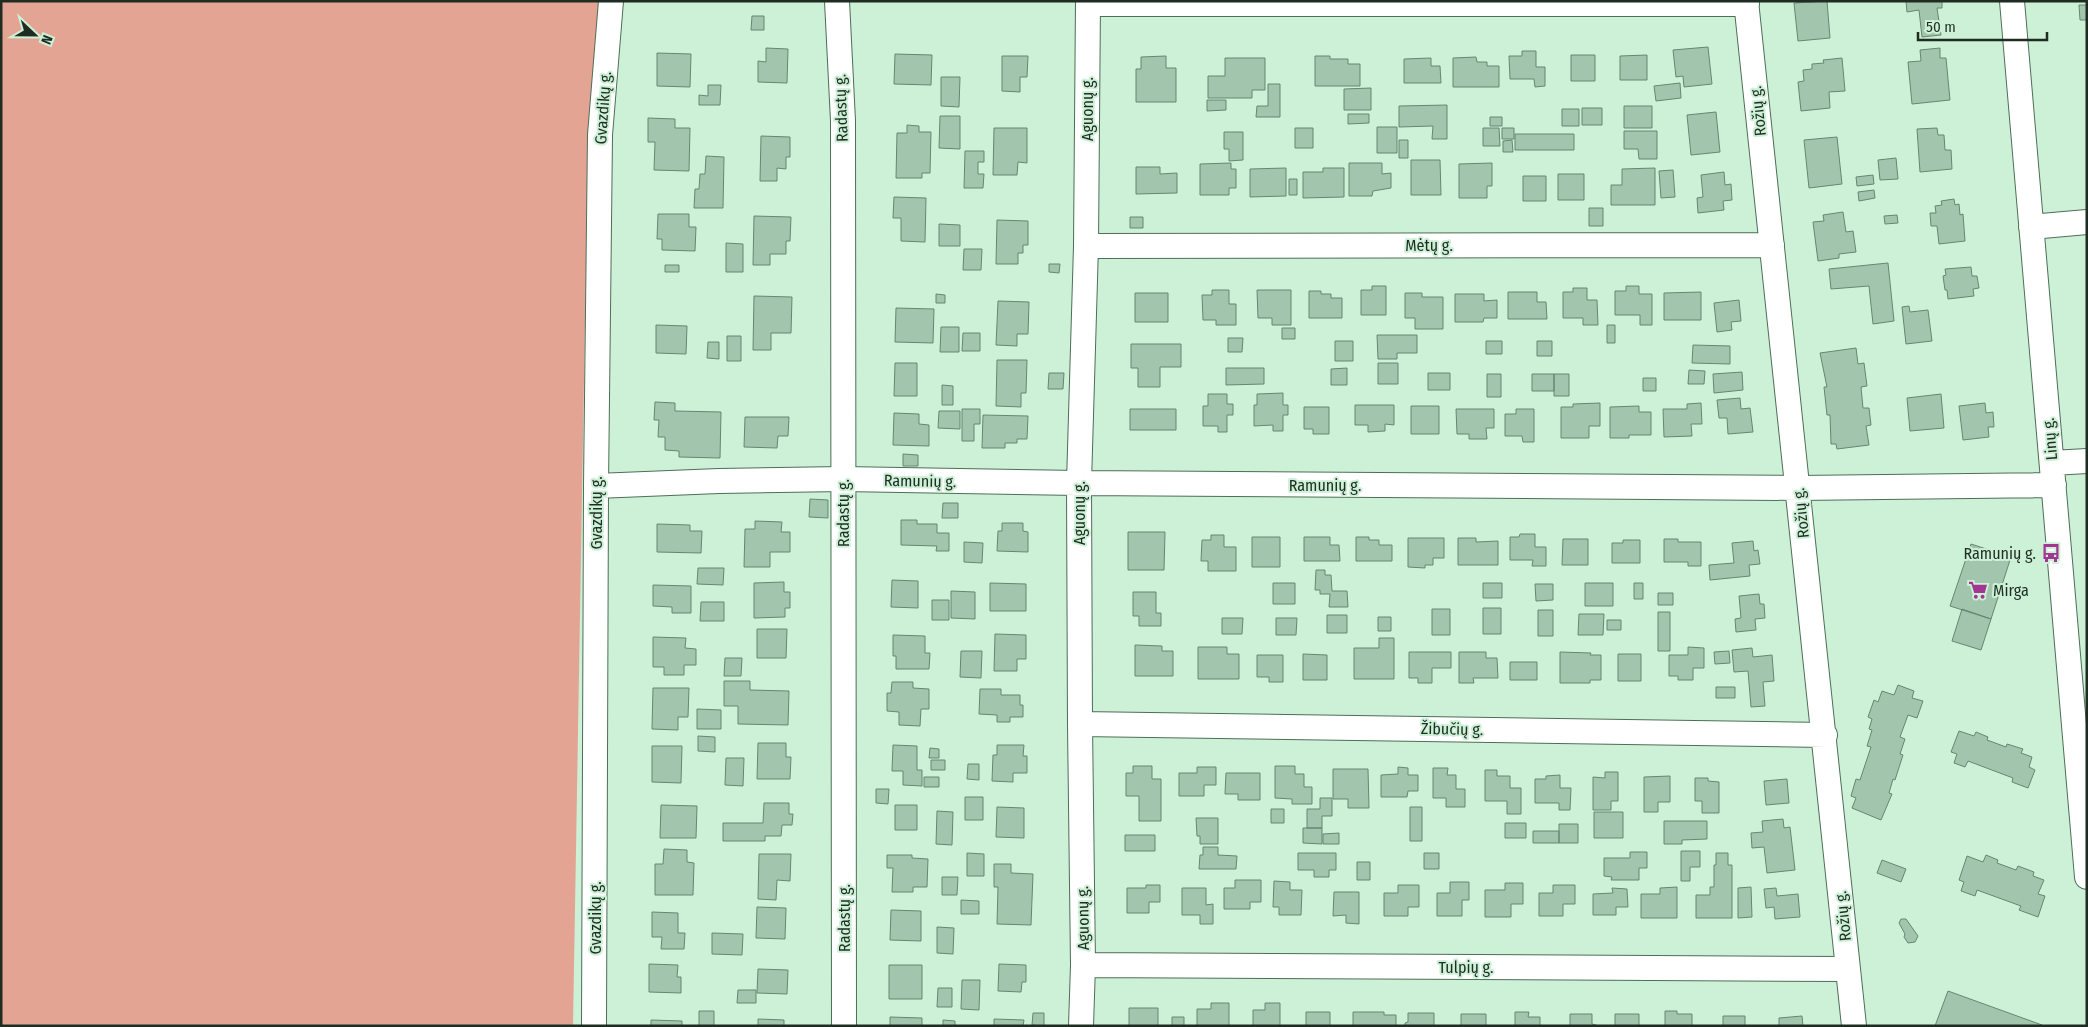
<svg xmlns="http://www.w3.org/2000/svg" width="2088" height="1027" font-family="'Fira Sans Condensed',sans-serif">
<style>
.green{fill:#e3a494}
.building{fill:#a2c6ad;stroke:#658770}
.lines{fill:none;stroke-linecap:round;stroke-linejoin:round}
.minor-casing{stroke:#4d6e57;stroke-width:26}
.minor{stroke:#fff;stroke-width:24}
.labels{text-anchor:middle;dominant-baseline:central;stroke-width:4;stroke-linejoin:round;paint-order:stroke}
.street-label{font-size:16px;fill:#1e2c22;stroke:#cdf1d7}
.poi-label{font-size:16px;fill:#1e2c22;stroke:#cdf1d7;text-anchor:end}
</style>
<rect width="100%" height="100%" fill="#cdf1d7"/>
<path class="green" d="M1,1h598l-11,145 -15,880h-572z"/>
<path class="building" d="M1827,1l3,37 -32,3 -4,-38z
M1906,1h36v7h-5l4,27 -19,2 -3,-27 -12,2z
M2079,5h8v15h-7z
M752,16h12v14h-13z
M1708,47l4,37 -28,3 -1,-11 -7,1 -3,-27z
M766,48l22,1 -1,34 -29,-1v-21l8,1z
M1940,48v10h6l4,42 -38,4 -4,-42 13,-1 -1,-11z
M1522,51h14v16h9v19l-10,1 -1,-8h-24l-1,-23h13z
M657,53l34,1 -1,33 -33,-1z
M895,54l37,1 -1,30 -37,-1z
M1571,55h24v26h-24z
M1647,55v25h-27v-24z
M1002,56h26l-1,21h-7v15l-18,-1z
M1166,56v12h10v34h-40v-33h5v-12z
M1315,56h15v3h18v5h12v22h-45z
M1476,57l1,5h10v4h12v21h-46v-29z
M1225,58h40v32h-13v8h-44v-22h17z
M1431,58v8h9l1,17h-37v-24z
M1842,58l3,33 -16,1 1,16 -29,3 -3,-29 6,-1 -1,-11 9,-1v-5l12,-1 -1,-3z
M941,77h19l-1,30 -18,-1z
M1680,83l1,15 -25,3 -2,-15z
M1268,84h12v33h-24l1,-11h11z
M708,85h13l-1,20h-21v-10l9,1z
M1371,88v22h-27v-21z
M1207,100h19v10l-19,1z
M1447,105v34h-15l1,-13 -34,1v-21z
M1624,106h28v22h-28z
M1582,108h20v17h-20z
M1562,109h17v17h-17z
M1716,112l4,40 -29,3 -4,-40z
M1348,114h21v9l-21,1z
M940,116h20v33l-21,-1z
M1490,117h12v9h-12z
M648,118l27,1v9h15l-1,43 -35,-1 1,-28h-7z
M907,125l12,1v6h12l-1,41h-8v5h-26l1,-45h10z
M1377,127h20v26h-20z
M994,128h33v35l-9,-1 -1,13h-24z
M1295,128h18v20h-18z
M1483,128h16l1,18h-17z
M1502,128h12v11h-12z
M1937,128l1,7h6l1,15h6l1,19 -32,3 -3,-43z
M1624,131h33v28h-18l-1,-10h-14z
M1224,132h19v28l-14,1v-12h-5z
M1515,134h59v16h-59z
M761,136l29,1v20h-4v12l-9,-1v13h-17z
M1837,137l5,47 -33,4 -5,-48z
M1399,140h9v18h-9z
M1512,140l1,12h-10v-11z
M965,151h19v11h-6v12h6l-1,14h-19z
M706,156l18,1 -1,51h-29l1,-19h4l1,-15h5z
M1896,158l2,21 -18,1 -2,-20z
M1411,160h29l1,35h-30z
M1231,163v6h5v19h-7v7h-29v-31z
M1349,163h33v11l9,-1v15l-18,3 -1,5h-23z
M1492,163v23h-5v12h-28v-34z
M1136,167h24v7l17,-1v20l-41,1z
M1286,168v28l-36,1v-28z
M1323,168h21v29l-41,1v-26h20z
M1655,168v37h-44v-20h11v-16z
M1673,170l2,27 -14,1 -2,-27z
M1724,172l1,13 6,-1 1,16 -9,1 1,9 -26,3 -1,-15 6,-1 -2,-22z
M1558,174h26v26h-26z
M1873,175l1,9 -17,2 -1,-9z
M1523,176h23v25h-23z
M1289,179h8v16h-8z
M1874,190l1,8 -16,3 -1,-9z
M894,197l32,1 -1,44 -24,-1v-23h-8z
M1954,199l1,6 4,-1 1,11 3,-1 2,27 -26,3 -2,-18h-6l-1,-13h6l-1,-7 7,-1 -1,-4z
M1589,208h14v18h-14z
M1843,212l3,20 7,-1 3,21 -17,2v4l-21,3 -5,-39 11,-1 -1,-6z
M658,214h31v13h7l-1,24 -33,-1v-11h-5z
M1897,215l1,8 -13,1 -1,-8z
M754,216l37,1 -1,24h-4v13h-16v11h-17z
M1130,217h13v11h-13z
M997,220l31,1v24h-5v8h-5v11h-22z
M939,224l21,1v21h-21z
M726,243l17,1v28h-17z
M964,249h18l-1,21h-18z
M1888,263l6,58 -21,3 -4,-38 -38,3 -2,-20z
M1049,264h11l-1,9 -10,-1z
M665,265h14v7h-14z
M1971,267l1,9h5l2,12 -6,1 1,7 -26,3 -1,-9h-2l-2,-14 3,-1 -1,-6z
M1372,286h14v29h-25v-25h11z
M1626,286h13v8h13v31h-12v-10h-25v-24h11z
M1573,288h14v12h10l1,25h-15v-7h-20v-26h10z
M1212,290h17v14h7v21h-20v-5h-13l-1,-25h10z
M1257,290h34v35h-19v-7h-14z
M1309,291h12v3h10v4h11v20h-33z
M1508,292h29v10h9l1,17h-39z
M1701,292v28h-37v-27z
M1135,293h33v29h-33z
M1405,293h17v4h21v32h-28v-11h-10z
M936,294l9,1v8h-9z
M1455,294h29v7l13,-1v18h-13l-1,4h-28z
M754,296l38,1 -1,36h-20v17h-18z
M1739,300l2,21 -10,1 1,8 -15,2 -3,-29z
M998,301l31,1 -1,32h-11v12l-21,-1z
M1909,306l1,6 18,-2 4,31 -26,3 -4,-37z
M896,308l38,1 -1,34 -38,-1z
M656,325l31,1 -1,28 -30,-1z
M1607,325h8v18h-8z
M941,327h18v25h-19z
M1282,328h13v11h-13z
M963,333h17v18h-18z
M1377,335h40v18h-20v6h-19z
M727,336h14v25h-14z
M1228,338h15l-1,14h-14z
M1335,341h18v20h-18z
M1486,341h16v13h-16z
M1537,341h15v15h-15z
M708,342h11v17l-12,-1z
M1131,344h50v23h-21v20h-22v-19h-7z
M1693,345l37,1v18l-38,-1z
M1856,348l2,16 6,-1 3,23 -6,1 2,21h6l2,17 -5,1 3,19 -32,4 -1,-5h-5l-1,-29h-3l-3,-28h3l-7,-34z
M997,360h30l-1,33h-5v14l-25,-1z
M895,363h22v33h-23z
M1378,363h20v21h-20z
M1226,368h38v16l-38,1z
M1347,368v17h-16v-16z
M1689,370l16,1 -1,13h-16z
M1742,372l1,18 -29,3 -1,-19z
M1049,373h15l-1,16h-15z
M1428,373h22v17h-22z
M1487,374h14v23h-14z
M1532,374h22v17h-22z
M1554,374h15v22h-15z
M1643,378h13v13h-13z
M942,385l11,1v19h-11z
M1283,393v12h5v10h-5v16h-10v-6l-19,1v-21h3v-11z
M1208,394h19v10h6v11h-6v17h-9v-6h-15v-20h5z
M1941,394l3,34 -34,3 -3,-33z
M1740,398l1,11 9,-1 3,24 -25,2 -1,-16h-8l-2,-18z
M655,402l20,1v8l46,1 -1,46 -41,-1v-6l-14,-1v-13h-7l1,-17h-5z
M1600,403v23h-11v12h-28v-31h12v-3z
M1701,403l1,21h-11l1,12 -28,1 -1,-28h24v-5z
M1985,403l1,10 7,-1 1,15h-6l1,10 -26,3 -4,-34z
M1355,405h39v20l-9,-1v7l-17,1v-7h-13z
M1411,406h28v28h-28z
M1639,406v6h12v23h-22v3h-19v-31z
M1304,407h25v27h-16v-5h-9z
M962,409h18v15h-6v17h-12z
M1130,409h46v21h-46z
M1456,409h38v19h-8l1,11h-18v-5h-12z
M1516,409h18v33h-11l-1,-6h-17v-22h11z
M939,411h21v18l-22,-1z
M894,413l25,1v10l10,1v21l-36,-1z
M983,415l45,1 -1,23h-10v4h-12v5h-23z
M745,417h44l-1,19h-10l-1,12 -33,-1z
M903,454l15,1v11h-15z
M810,499l18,1v18l-19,-1z
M943,503h15v15h-16z
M901,520h16v4h20v9h12v18h-13l1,-5 -36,-1z
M755,521l27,1 -1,10h9v20h-20v15h-26l1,-38h10z
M1002,523h21v8l5,1v20l-31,-1 1,-20h4z
M657,524l33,1v6h12l-1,22 -44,-1z
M1128,532h37l-1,38h-36z
M1520,534h15v13h11v19h-14l1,-6h-23v-23h9z
M1211,535h13v12h12v24h-28v-10h-7l1,-21h9z
M1252,537h28v30h-28z
M1304,537h26v8h9l1,16h-36z
M1356,537h13v3h10v5h13v16h-36z
M1408,538h36v20h-11v7h-8v3l-17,-1z
M1458,538h18v4l22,-1v24h-40z
M1563,539h25v26h-26z
M1664,539h14v3h23v24h-13v-4h-24z
M1623,540h17v23h-28v-20h11z
M1753,541l1,10 4,-1 2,14 -11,1 1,11 -40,4 -1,-15 25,-2 -2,-20z
M964,542l19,1 -1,20 -18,-1z
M1971,544l40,13 -20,62 -41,-13z
M698,568h26l-1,17 -26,-1z
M1316,570h9v5h6l1,16h15l1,16h-19l1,-13h-10v-4h-5z
M892,580l26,1v27l-27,-1z
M784,582v10h6v16h-5v9l-31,1v-35z
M990,583l36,1v27h-36z
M1273,583h22v21h-22z
M1483,583h19v15h-19z
M1585,583h28v23h-28z
M1634,583h9v16h-9z
M1535,584h18v16l-17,1z
M653,585l38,1v27h-19v-6l-19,-1z
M951,591l24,1v27l-24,-1z
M1133,592h23v21h5v13h-22v-10h-6z
M1658,593h15v12h-15z
M1759,594l1,10h4l1,14 -10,1 1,11 -20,2 -1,-13 6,-1 -2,-22z
M932,600h17v20h-17z
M701,602h23v19h-24z
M1483,608h18v26h-18z
M1432,609h18v26h-18z
M1962,609l29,10 -10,31 -29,-9z
M1538,610h15v26h-15z
M1658,612h12v39h-12z
M1579,614h25l-1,21h-25z
M1327,615h20v18h-20z
M1378,617h13v14h-13z
M1222,618h21l-1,16h-20z
M1276,618h21l-1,17h-20z
M1607,620h14v10h-14z
M757,629h30l-1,29h-29z
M995,634l31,1v24h-9v12h-23z
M893,635l32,1v17h5l-1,16h-33v-13h-3z
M653,637l33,1 -1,10 11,1v16h-12v10h-20v-8h-11z
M1379,638h15v41h-40v-31h25z
M1135,645l27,1v5h11v25h-38z
M1198,647h29v7h12v25h-41z
M1688,647l16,1v20h-11v12h-15v-4h-9v-21h19z
M1752,648l1,9 19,-2 2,26 -11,1 2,24 -14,1 -3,-36 -14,1 -2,-22z
M961,651h21l-1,27 -21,-1z
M1729,651l1,12 -15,1 -1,-12z
M1409,652h42v16h-19v15h-14v-5h-9z
M1459,652h27v6h11l1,20h-25l1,5h-15z
M1560,652l31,1 -1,2h11v25h-11v3h-30z
M1303,654l24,1v25h-24z
M1618,654h23v27h-23z
M1257,655h26v27h-14v-5h-12z
M725,658h17l-1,18h-17z
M1510,662h27v18h-27z
M724,681h26v9l39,1 -1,34 -50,-1v-18h-14z
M892,682h21v6l16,1v20h-8l-1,17 -21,-1v-13l-12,-1v-18h4z
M1898,685l16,6 -2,7 11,3 -6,17 -9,-3 -8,22 5,2 -5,15 3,1 -8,25 -2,-1 -4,14 3,1 -11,26 -29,-12 4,-10 -5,-2 5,-17 4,1 11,-33 -4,-1 5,-16 -3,-1 3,-10 -4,-2 6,-17 4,2 4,-11 12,4z
M1716,687h19v11h-19z
M653,688h36l-1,29h-10v13l-26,-1z
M980,689h21v6h19v10h3v12h-13v5h-13v-7l-18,-1z
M697,709l24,1v19h-24z
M1959,731l15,5 2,-4 12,5 -1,3 19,7 1,-3 16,5 -2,4 11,4 -3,10 6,3 -7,18 -16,-6 1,-4 -45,-17 -3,6 -11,-4 3,-9 -6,-2z
M698,736l17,1v15l-17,-1z
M758,743h28v14h5l-1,22h-33z
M893,745l24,1v24h5v16l-19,-1v-14h-11z
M997,745h27l-1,11h4v17h-14v9l-21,-1 1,-26h4z
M652,746h30l-1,37 -29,-1z
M930,748l9,1v9h-10z
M726,758h18l-1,28 -18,-1z
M931,760h14v10h-14z
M968,764h11v16l-12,-1z
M1133,766h19v13h9v42h-22v-25h-13v-23h7z
M1275,766h20v8h9v13h8v17h-20v-5l-17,-1z
M1197,767h19v18h-12v11h-25v-23h18z
M1398,767l10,1v7h10v16h-10l-1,6h-26v-22l17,-1z
M1433,768h15l-1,7h9v14h9v18h-19v-9h-13z
M1333,769h35l1,39h-21v-9h-15z
M1485,770h12v6h13v12h11v26h-14v-13h-22z
M1605,772h13v29h-7v9h-18v-33l12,1z
M1226,773h34v27h-22v-6h-13z
M1560,775v13h11l-1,22h-11v-7h-24v-24h11v-3z
M1670,776v26h-12v10h-14v-35z
M924,777h15v10h-15z
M1695,778h13v3l11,1v31h-17v-12h-7z
M1787,779l2,24 -23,2 -2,-24z
M876,789h13l-1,15 -12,-1z
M965,797h18v23h-18z
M1320,798h12v18h-10v12h-15v-19h13z
M764,803h25v11h4l-1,11h-10l-1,11h-16v5h-42v-18h40z
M661,805l36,1 -1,32h-36z
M895,805h22v25h-22z
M997,807l27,1v30l-28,-1z
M1410,807h12v34h-12z
M1271,809h13v14h-13z
M937,811l16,1 -1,33 -16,-1z
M1594,812h29v26h-29z
M1196,818h22v26h-18v-8h-3z
M1783,819l1,9 6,-1 5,43 -28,3 -3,-26 -12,1 -1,-15 12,-1 -1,-11z
M1664,821h43v18l-25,1v4h-18z
M1505,823h21v15h-21z
M1559,824h19v19h-19z
M1303,828h19v16l-19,-1z
M1533,831h26v12h-26z
M1339,833v11h-16v-10z
M1125,835h30v16h-30z
M1203,847h15v8l19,1 -1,13h-37l1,-14h3z
M664,849l23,1v12l7,1 -1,32h-38v-31h8z
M1681,851h19v16h-10v14h-9z
M1630,852h17v16h-8v12h-28l1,-3 -8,-1v-18h26z
M967,853l17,1v22h-17z
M1298,853h38v17h-7v7h-15v-7h-16z
M1424,853h15v16h-15z
M1716,853h12v12h4v53h-36v-23h14v-8h4v-22h2z
M759,854h32l-1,27 -13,-1 -1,20 -18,-1z
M887,855h25v3l16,1 -1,28h-14v5h-21l1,-24h-6z
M1986,855l12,5 -1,3 19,7 2,-4 16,6 -1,4 11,4 -6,14 7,2 -7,21 -19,-7 2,-4 -44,-16 -2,6 -14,-5 3,-9 -5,-2 8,-24 16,6z
M1882,860l24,9 -5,13 -24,-9z
M1357,862h13v18h-13z
M994,864h17v9l22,1 -2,51 -34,-1 1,-37h-4z
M942,877h16l-1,18h-15z
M1235,880h26v22h-11v7h-26v-21h11z
M1274,881l16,1v8h12l-1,25h-22v-8h-6z
M1450,882h19v18h-7v16h-25v-23h13z
M1505,883h18v21h-12v13h-26v-27h20z
M1146,885h14v17h-11v11h-22v-25h19z
M1398,885h21v22h-11v9h-24v-23h14z
M1553,885h22v19h-12v12h-24v-23h14z
M1677,887v31h-36v-24h19v-6z
M1751,887l1,30 -14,1v-30z
M1182,888h24v17l7,-1v20h-13v-9h-18z
M1612,888l15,1 1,18h-12v8h-23v-21l20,-1z
M1776,888l1,8 21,-2 2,23 -25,2 -1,-12 -8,1 -2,-19z
M1334,892h25v32l-13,-1v-8l-13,1z
M961,900l18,1v13h-18z
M757,907l29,1 -1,31 -29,-1z
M891,910l30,1v30l-31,-1z
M652,912l26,1v20h7l-1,16h-23l1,-12h-10z
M1901,919h5l12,17 -3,6 -7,1 -4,-6 1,-3 -6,-11z
M937,927l17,1 -1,26 -16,-1z
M712,933l31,1 -1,21 -30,-1z
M649,964l29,1 -1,12h4v16l-32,-1z
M999,964l27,1v17h-4l-1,10 -23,-1z
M889,965h33v34h-33z
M758,969l30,1 -1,24 -30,-1z
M962,980h18l-1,30 -18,-1z
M938,988h14v19h-15z
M738,990h18v13h-19z
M1948,991l94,34v1h-107z
M1211,1003h18v23h-32v-17h14z
M1265,1003h15v23h-27v-16h12z
M1129,1008h29v18h-29z
M699,1011h15v15h-15z
M1665,1011h12v3h15v12h-27z
M1306,1012h24v14h-24z
M1353,1012h31v3h12v11h-43z
M1515,1012h14l-1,5h12v9h-25z
M1033,1013h11v13l-12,-1z
M1408,1013h26v13h-29v-3l3,-1z
M1461,1014h25v12h-25z
M1570,1014h22v10l7,2h-29z
M1615,1014h24v12h-24z
M1723,1016h22v10h-22z
M1802,1016l1,10h-24v-8z
M890,1017l32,1v8h-32z
M1172,1017h12v9h-12z
M758,1019l26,1v6h-26z
M994,1019l30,1 -1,6h-29z
M651,1020l31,1v5h-31z
M943,1020l12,1v5h-12z"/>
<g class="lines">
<g class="minor-casing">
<path id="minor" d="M837,1l6,120 1,905
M1746,1l108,1025
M2012,1l75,876
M1088,4h659
M2031,227l56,-5
M1086,246l686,-1
M2052,463l35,-2
M596,486l123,-5 124,-2 236,4 719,5 256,-3
M1080,724l745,11
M1083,965l765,4
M594,1026l2,-540 4,-351 11,-134
M1081,1026l2,-61 -3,-241 -1,-241 7,-237 2,-245"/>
</g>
<use href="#minor" class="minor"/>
</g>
<defs>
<g id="bus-bare" transform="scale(1.5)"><path d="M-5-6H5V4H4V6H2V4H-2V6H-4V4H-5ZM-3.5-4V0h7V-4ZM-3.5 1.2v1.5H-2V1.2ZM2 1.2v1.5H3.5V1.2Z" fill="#a33593" stroke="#cdf1d7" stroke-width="2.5" paint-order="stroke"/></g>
<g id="supermarket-bare" transform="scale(1.5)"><path d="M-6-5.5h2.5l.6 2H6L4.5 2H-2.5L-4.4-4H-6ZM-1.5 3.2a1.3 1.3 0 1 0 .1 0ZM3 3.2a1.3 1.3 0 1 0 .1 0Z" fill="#a33593" stroke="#cdf1d7" stroke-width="2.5" paint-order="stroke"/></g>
</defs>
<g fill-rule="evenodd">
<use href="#bus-bare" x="2051" y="553"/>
<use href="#supermarket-bare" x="1978" y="590"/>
</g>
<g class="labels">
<g class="street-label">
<text transform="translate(603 108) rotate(-86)">Gvazdikų g.</text>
<text transform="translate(841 108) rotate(-92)">Radastų g.</text>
<text transform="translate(1087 109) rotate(-90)">Aguonų g.</text>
<text transform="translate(1758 111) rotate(-96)">Rožių g.</text>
<text x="1429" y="245">Mėtų g.</text>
<text transform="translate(2050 439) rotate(-95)">Linų g.</text>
<text transform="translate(920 481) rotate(1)">Ramunių g.</text>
<text x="1325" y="485">Ramunių g.</text>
<text transform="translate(596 513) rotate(-90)">Gvazdikų g.</text>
<text transform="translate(843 513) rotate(-90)">Radastų g.</text>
<text transform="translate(1079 513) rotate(-90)">Aguonų g.</text>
<text transform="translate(1801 513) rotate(-96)">Rožių g.</text>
<text transform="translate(1452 729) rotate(1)">Žibučių g.</text>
<text transform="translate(1843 916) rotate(-96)">Rožių g.</text>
<text transform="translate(595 918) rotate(-90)">Gvazdikų g.</text>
<text transform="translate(844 918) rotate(-90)">Radastų g.</text>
<text transform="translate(1083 918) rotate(-91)">Aguonų g.</text>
<text x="1466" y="967">Tulpių g.</text>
</g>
<g class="poi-label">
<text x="2036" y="553">Ramunių g.</text>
<text x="1993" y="590" text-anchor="start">Mirga</text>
</g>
</g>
<rect width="2088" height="1027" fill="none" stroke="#1e2c22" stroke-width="5"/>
<g transform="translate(35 35) rotate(112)" stroke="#cdf1d7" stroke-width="4" paint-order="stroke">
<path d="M0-4L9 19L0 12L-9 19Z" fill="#1e2c22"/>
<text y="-8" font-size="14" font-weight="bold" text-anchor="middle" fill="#1e2c22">N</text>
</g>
<path d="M1918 32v8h129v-8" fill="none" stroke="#1e2c22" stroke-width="2.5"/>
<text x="1926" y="32" font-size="15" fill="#1e2c22" stroke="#cdf1d7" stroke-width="4" paint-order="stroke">50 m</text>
</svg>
